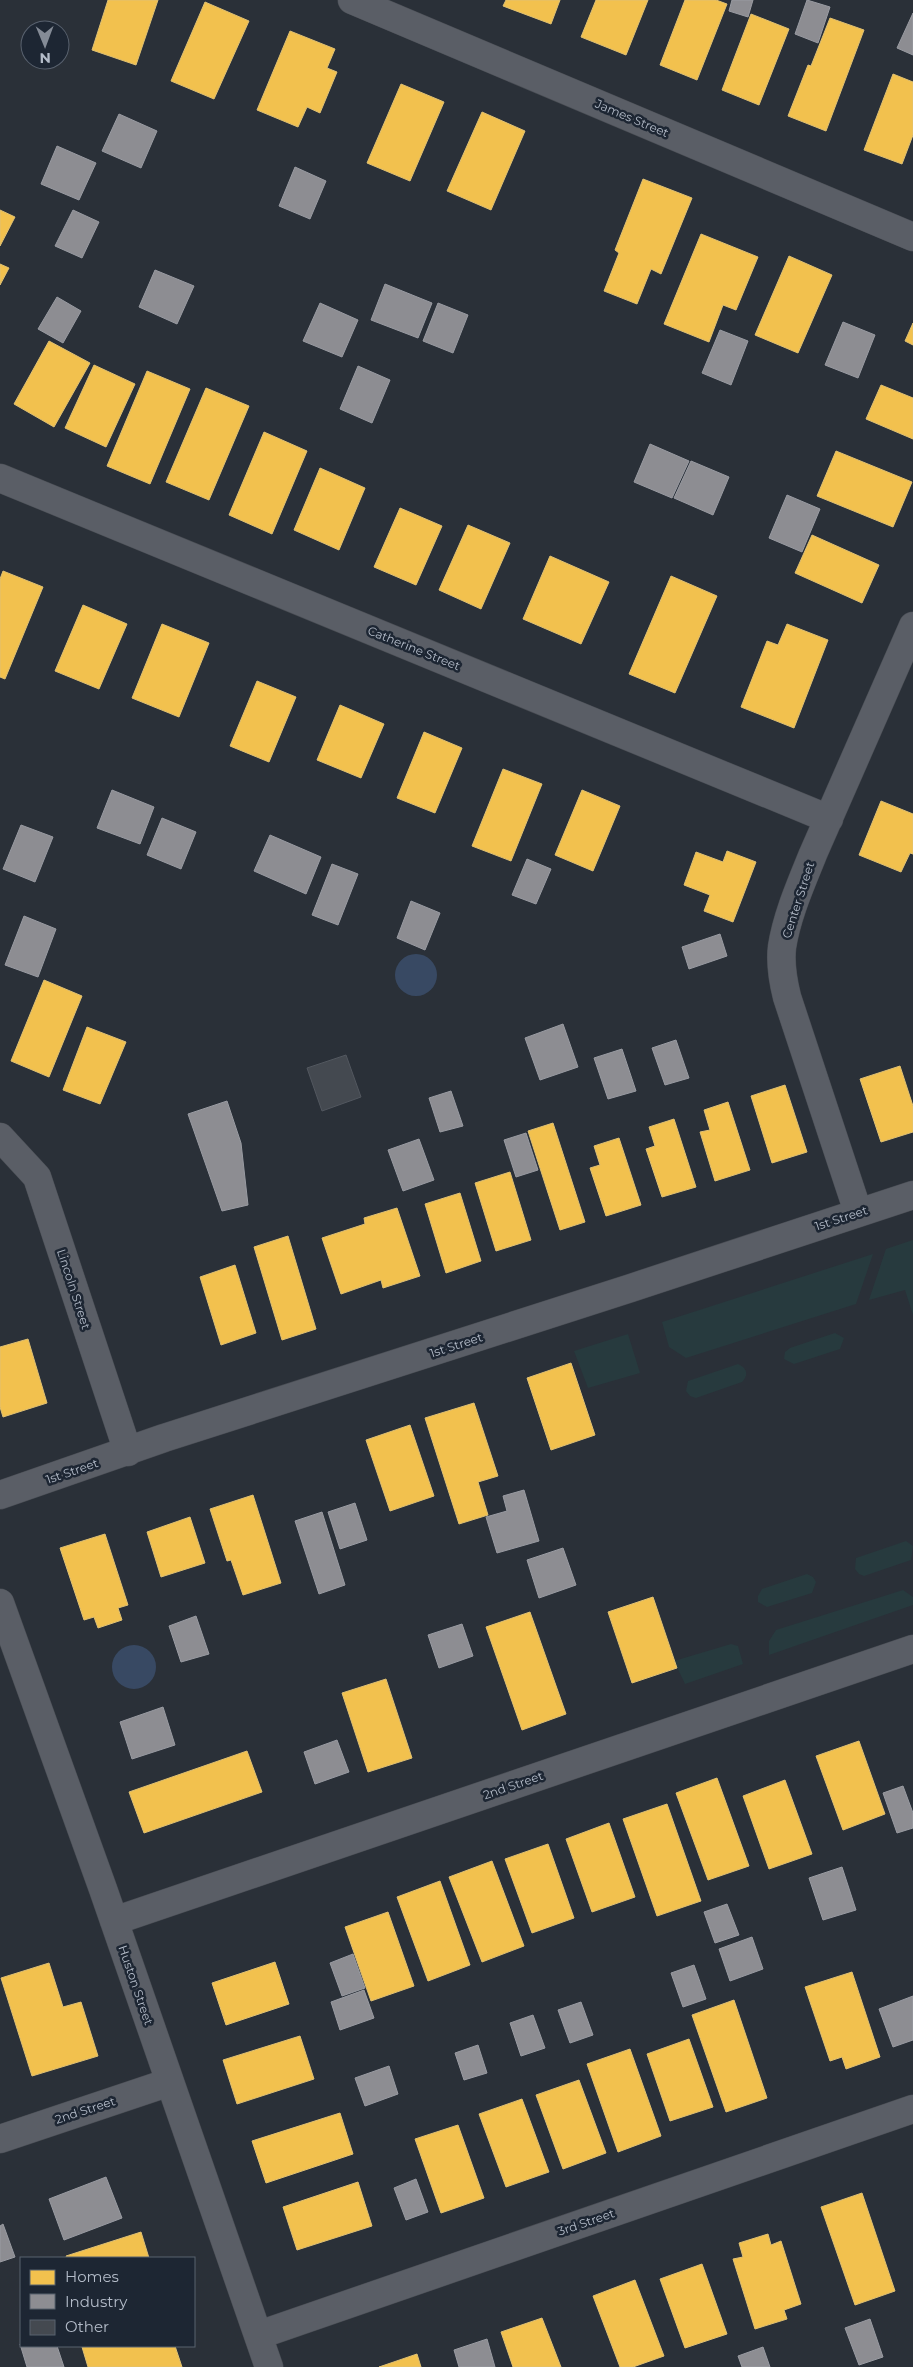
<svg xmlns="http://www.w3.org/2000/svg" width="913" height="2367" font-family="Montserrat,sans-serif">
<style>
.green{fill:#273a3e}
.water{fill:#384963}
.homes{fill:#f2c14e;stroke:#dfc073}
.industry{fill:#8d8d92;stroke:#999ba2}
.building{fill:#444950;stroke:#52575f}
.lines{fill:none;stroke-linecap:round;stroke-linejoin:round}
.street-casing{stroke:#484c53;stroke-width:29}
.street{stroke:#5a5e66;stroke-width:28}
.labels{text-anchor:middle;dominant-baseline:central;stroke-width:5;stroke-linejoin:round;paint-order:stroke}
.street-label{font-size:12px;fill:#b4bcc9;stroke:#1d2633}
</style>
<rect width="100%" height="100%" fill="#2a3038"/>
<path class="green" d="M913,1240v75l-8,-25 -36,10 17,-51z
M873,1254l-17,50 -170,54 -17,-11 -7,-25z
M835,1333l9,5 -4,11 -46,15 -10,-5 1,-7 5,-4z
M628,1334l12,39 -52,15 -14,-37z
M738,1364c9,4 11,11 4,18l-46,16 -6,-2 -4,-5 2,-10z
M906,1541l7,5 -2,14 -47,16 -5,-2 -4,-5 1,-11z
M807,1574l6,3 3,5 -4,11 -45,14 -9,-5v-6l4,-7z
M903,1590l10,7v8l-144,50v-14l7,-11z
M731,1644l7,2 5,18 -58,20 -11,-23z"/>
<path class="water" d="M395 975a21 21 0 1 1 42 0a21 21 0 1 1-42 0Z
M112 1667a22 22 0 1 1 44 0a22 22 0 1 1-44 0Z"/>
<path class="homes" d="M108,0h50l-22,65 -44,-15z
M506,0h54l-9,24 -48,-18z
M596,0h52l-22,55 -45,-18z
M685,0h31l11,4 -30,76 -37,-15z
M205,2l44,19 -35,78 -43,-18z
M751,14l38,15 -30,76 -37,-15z
M830,18l34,12 -38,101 -38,-15 20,-51 3,1z
M290,31l45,18 -8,19 10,4 -17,41 -13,-6 -9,20 -41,-17z
M893,74l20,8v53l-11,29 -38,-14z
M401,84l43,18 -34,79 -43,-18z
M482,112l43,19 -34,79 -44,-19z
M643,179l49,19 -31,76 -10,-5 -14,35 -33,-13 15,-38 -4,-3z
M0,210l15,7 -15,29z
M701,234l57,23 -22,53 -13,-5 -14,37 -45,-18z
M789,256l43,19 -34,78 -43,-18z
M0,264l9,4 -9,17z
M913,323v22l-8,-4z
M49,341l41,22 -36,64 -40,-23z
M94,365l41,19 -29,63 -41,-19z
M147,371l43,18 -40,95 -43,-18z
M881,385l32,13v41l-47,-20z
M206,388l43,18 -40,94 -43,-18z
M264,432l43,19 -35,83 -43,-19z
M836,451l76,31 -19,45 -76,-31z
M320,468l45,20 -26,62 -45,-20z
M400,508l42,18 -26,59 -42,-18z
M468,525l42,18 -29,66 -42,-19z
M812,535l67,30 -17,38 -67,-30z
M550,556l59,26 -28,62 -58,-25z
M3,571l40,16 -38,92 -5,-2v-98z
M671,576l46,20 -42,97 -46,-19z
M83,605l44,19 -28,65 -44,-18z
M162,624l47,19 -30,74 -47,-19z
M787,624l41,16 -34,88 -53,-21 26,-66 11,4z
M257,681l39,16 -27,65 -39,-16z
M340,705l44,19 -23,54 -44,-18z
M424,732l38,16 -27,65 -38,-15z
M503,769l39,15 -31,77 -39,-15z
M582,790l38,16 -27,65 -38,-16z
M881,801l32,13v40l-3,-1 -9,19 -42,-17z
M727,851l29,11 -23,60 -29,-11 6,-16 -26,-10 12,-33 27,10z
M44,980l38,16 -33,81 -38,-16z
M87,1027l39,15 -26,62 -37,-14z
M900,1066l13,40v26l-32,10 -21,-63z
M785,1085l22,67 -35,11 -21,-67z
M728,1102l22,68 -35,11 -15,-49 10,-2 -6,-20z
M674,1119l22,68 -34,10 -16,-48 9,-3 -6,-19z
M553,1123l32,99 -25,8 -32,-99z
M619,1138l22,67 -35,11 -16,-48 10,-3 -6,-19z
M510,1172l21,68 -35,11 -21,-68z
M460,1193l21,68 -35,12 -21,-69z
M397,1208l23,68 -37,12 -2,-8 -40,14 -19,-56 43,-14 -1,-6z
M288,1236l28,93 -34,11 -28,-93z
M235,1265l21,68 -35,12 -21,-68z
M28,1339l19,64 -44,14 -3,-10v-60z
M571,1363l24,72 -44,15 -24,-72z
M474,1403l24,73 -20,6 10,33 -29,9 -34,-106z
M410,1425l24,71 -44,15 -24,-71z
M253,1495l28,88 -38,12 -12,-35 -4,1 -17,-52z
M190,1517l15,46 -44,14 -14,-45z
M105,1534l23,71 -10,3 4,12 -24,8 -4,-11 -10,3 -24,-72z
M653,1597l24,71 -45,15 -24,-71z
M530,1612l36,102 -44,16 -36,-103z
M386,1679l26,79 -44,14 -26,-79z
M859,1741l26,73 -42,16 -27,-74z
M247,1751l15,41 -118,41 -15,-41z
M717,1778l32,88 -41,14 -32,-87z
M785,1780l27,74 -43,15 -26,-73z
M667,1804l34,97 -44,15 -34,-97z
M609,1823l26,74 -43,15 -26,-73z
M548,1844l26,74 -42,15 -27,-74z
M492,1861l32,85 -42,16 -33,-85z
M440,1881l30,84 -42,16 -31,-84z
M388,1912l26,74 -43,15 -26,-74z
M275,1962l14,42 -63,21 -14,-42z
M49,1963l14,44 18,-5 17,54 -66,20 -31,-98z
M852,1972l28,85 -34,12 -4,-12 -12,4 -25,-74z
M734,2000l33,98 -41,14 -34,-97z
M300,2036l14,43 -77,25 -14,-44z
M689,2039l24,68 -43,14 -23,-67z
M630,2049l31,87 -43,16 -31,-88z
M579,2080l27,73 -43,16 -27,-74z
M522,2099l27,73 -43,15 -27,-73z
M340,2113l13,41 -87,29 -14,-42z
M458,2125l26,73 -43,15 -26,-74z
M358,2182l14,44 -75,24 -14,-43z
M862,2193l33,98 -40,14 -34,-98z
M141,2232l8,26h-82l-1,-2z
M768,2234l3,11 10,-4 20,63 -17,6 3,9 -32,10 -22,-70 10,-2 -4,-14z
M702,2264l25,70 -42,14 -25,-69z
M635,2280l29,76 -31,11h-13l-27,-71z
M542,2318l19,49h-48l-12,-35z
M86,2346h89l7,21h-94l-6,-20z
M417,2354l4,13h-42z"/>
<path class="industry" d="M732,0h21l-5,17 -19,-6z
M807,0l23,7 -12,36 -23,-9z
M913,13v42l-16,-7z
M119,114l38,17 -16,37 -39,-17z
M57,146l39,17 -17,37 -38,-16z
M295,167l31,14 -16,38 -31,-13z
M73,210l26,12 -17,36 -27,-12z
M155,270l39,16 -17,38 -38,-17z
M385,284l47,19 -14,35 -47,-18z
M57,297l24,14 -18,32 -25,-14z
M320,303l38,17 -16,37 -39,-16z
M438,303l30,12 -15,38 -30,-12z
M843,322l32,13 -17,43 -33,-13z
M720,330l28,11 -17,44 -29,-12z
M358,366l32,14 -18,43 -32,-14z
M650,444l39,17 -17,37 -38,-16z
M691,461l38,16 -16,38 -39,-17z
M787,495l33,14 -18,43 -33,-14z
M112,790l42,17 -14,37 -43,-16z
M162,818l34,14 -15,37 -34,-14z
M21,825l32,12 -18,45 -32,-13z
M270,835l51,22 -15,37 -52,-23z
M527,859l24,10 -15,35 -24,-9z
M332,864l26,10 -20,51 -26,-10z
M411,901l29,12 -15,37 -28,-12z
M24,916l32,13 -18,48 -33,-12z
M720,934l7,22 -38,13 -7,-22z
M563,1024l15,43 -38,13 -15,-42z
M676,1040l13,38 -24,7 -13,-37z
M622,1049l14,42 -28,8 -14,-41z
M451,1091l12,35 -23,6 -11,-34z
M227,1101l14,42 7,62 -26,6 -34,-97z
M526,1133l12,37 -22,7 -12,-37z
M419,1139l15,41 -31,11 -15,-41z
M524,1490l15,51 -42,12 -11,-36 21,-6 -4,-15z
M355,1503l12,37 -27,9 -12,-37z
M322,1512l23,73 -26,9 -24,-73z
M563,1548l13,37 -37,13 -12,-38z
M196,1616l13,38 -28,8 -12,-36z
M462,1624l11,32 -34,12 -11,-33z
M163,1707l12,38 -43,14 -12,-37z
M337,1740l12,32 -34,12 -11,-32z
M903,1786l10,27v15l-16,5 -14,-40z
M842,1867l14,43 -33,10 -14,-42z
M727,1904l12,31 -24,8 -11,-31z
M752,1937l11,32 -33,12 -11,-32z
M353,1954l12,34 -23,8 -12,-33z
M694,1965l12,34 -23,8 -12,-34z
M364,1990l10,28 -34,12 -9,-28z
M913,1996v44l-20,7 -14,-38z
M581,2002l12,33 -23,8 -12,-33z
M533,2015l12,33 -24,8 -11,-33z
M478,2045l9,28 -23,7 -9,-27z
M389,2066l9,28 -33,12 -10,-28z
M106,2177l16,41 -58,22 -15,-41z
M416,2179l12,33 -22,8 -12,-32z
M3,2224l12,33 -15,5v-36z
M870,2319l13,38 -24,8 -14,-37z
M487,2339l8,28h-36l-5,-17z
M21,2343v3h36l7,21h-37l-7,-23z
M763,2347l7,20h-28l-4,-11z"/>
<path class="building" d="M346,1055l15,42 -39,14 -15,-43z"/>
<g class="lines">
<g class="street-casing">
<path id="street" d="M352,0l561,237
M0,478l829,341
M0,1137l37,40 91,275
M858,1212l-71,-215c-4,-16 -7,-33 -5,-50 5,-32 19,-63 31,-93l100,-228
M0,1495l164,-57 467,-150 282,-93
M0,1603l103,286 166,478
M114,1921l799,-272
M0,2139l170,-57
M259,2335l654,-226"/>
</g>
<use href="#street" class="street"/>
</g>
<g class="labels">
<g class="street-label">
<text transform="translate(632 118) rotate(23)">James Street</text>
<text transform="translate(414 648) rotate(22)">Catherine Street</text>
<text transform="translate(798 900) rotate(-72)">Center Street</text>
<text transform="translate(841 1218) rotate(-18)">1st Street</text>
<text transform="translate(74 1289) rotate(72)">Lincoln Street</text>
<text transform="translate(456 1345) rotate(-18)">1st Street</text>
<text transform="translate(72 1471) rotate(-19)">1st Street</text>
<text transform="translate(513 1785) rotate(-19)">2nd Street</text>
<text transform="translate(136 1985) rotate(71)">Huston Street</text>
<text transform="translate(85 2110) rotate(-18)">2nd Street</text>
<text transform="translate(586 2222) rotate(-19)">3rd Street</text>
</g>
</g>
<rect x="20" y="2257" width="175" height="90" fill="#1d2633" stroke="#59626f"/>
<rect x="30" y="2270" width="25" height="15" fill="#f2c14e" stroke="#59626f"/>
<text x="65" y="2282" font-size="15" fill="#b4bcc9">Homes</text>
<rect x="30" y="2294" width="25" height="15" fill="#8d8d92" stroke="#59626f"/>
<text x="65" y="2307" font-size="15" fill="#b4bcc9">Industry</text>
<rect x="30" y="2320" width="25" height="15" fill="#444950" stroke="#59626f"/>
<text x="65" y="2332" font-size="15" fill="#b4bcc9">Other</text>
<g transform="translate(45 45) rotate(179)"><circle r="24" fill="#1d2633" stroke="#59626f"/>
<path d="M0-4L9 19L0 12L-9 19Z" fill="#848b96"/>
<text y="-8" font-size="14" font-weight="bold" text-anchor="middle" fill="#b4bcc9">N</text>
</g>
</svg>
